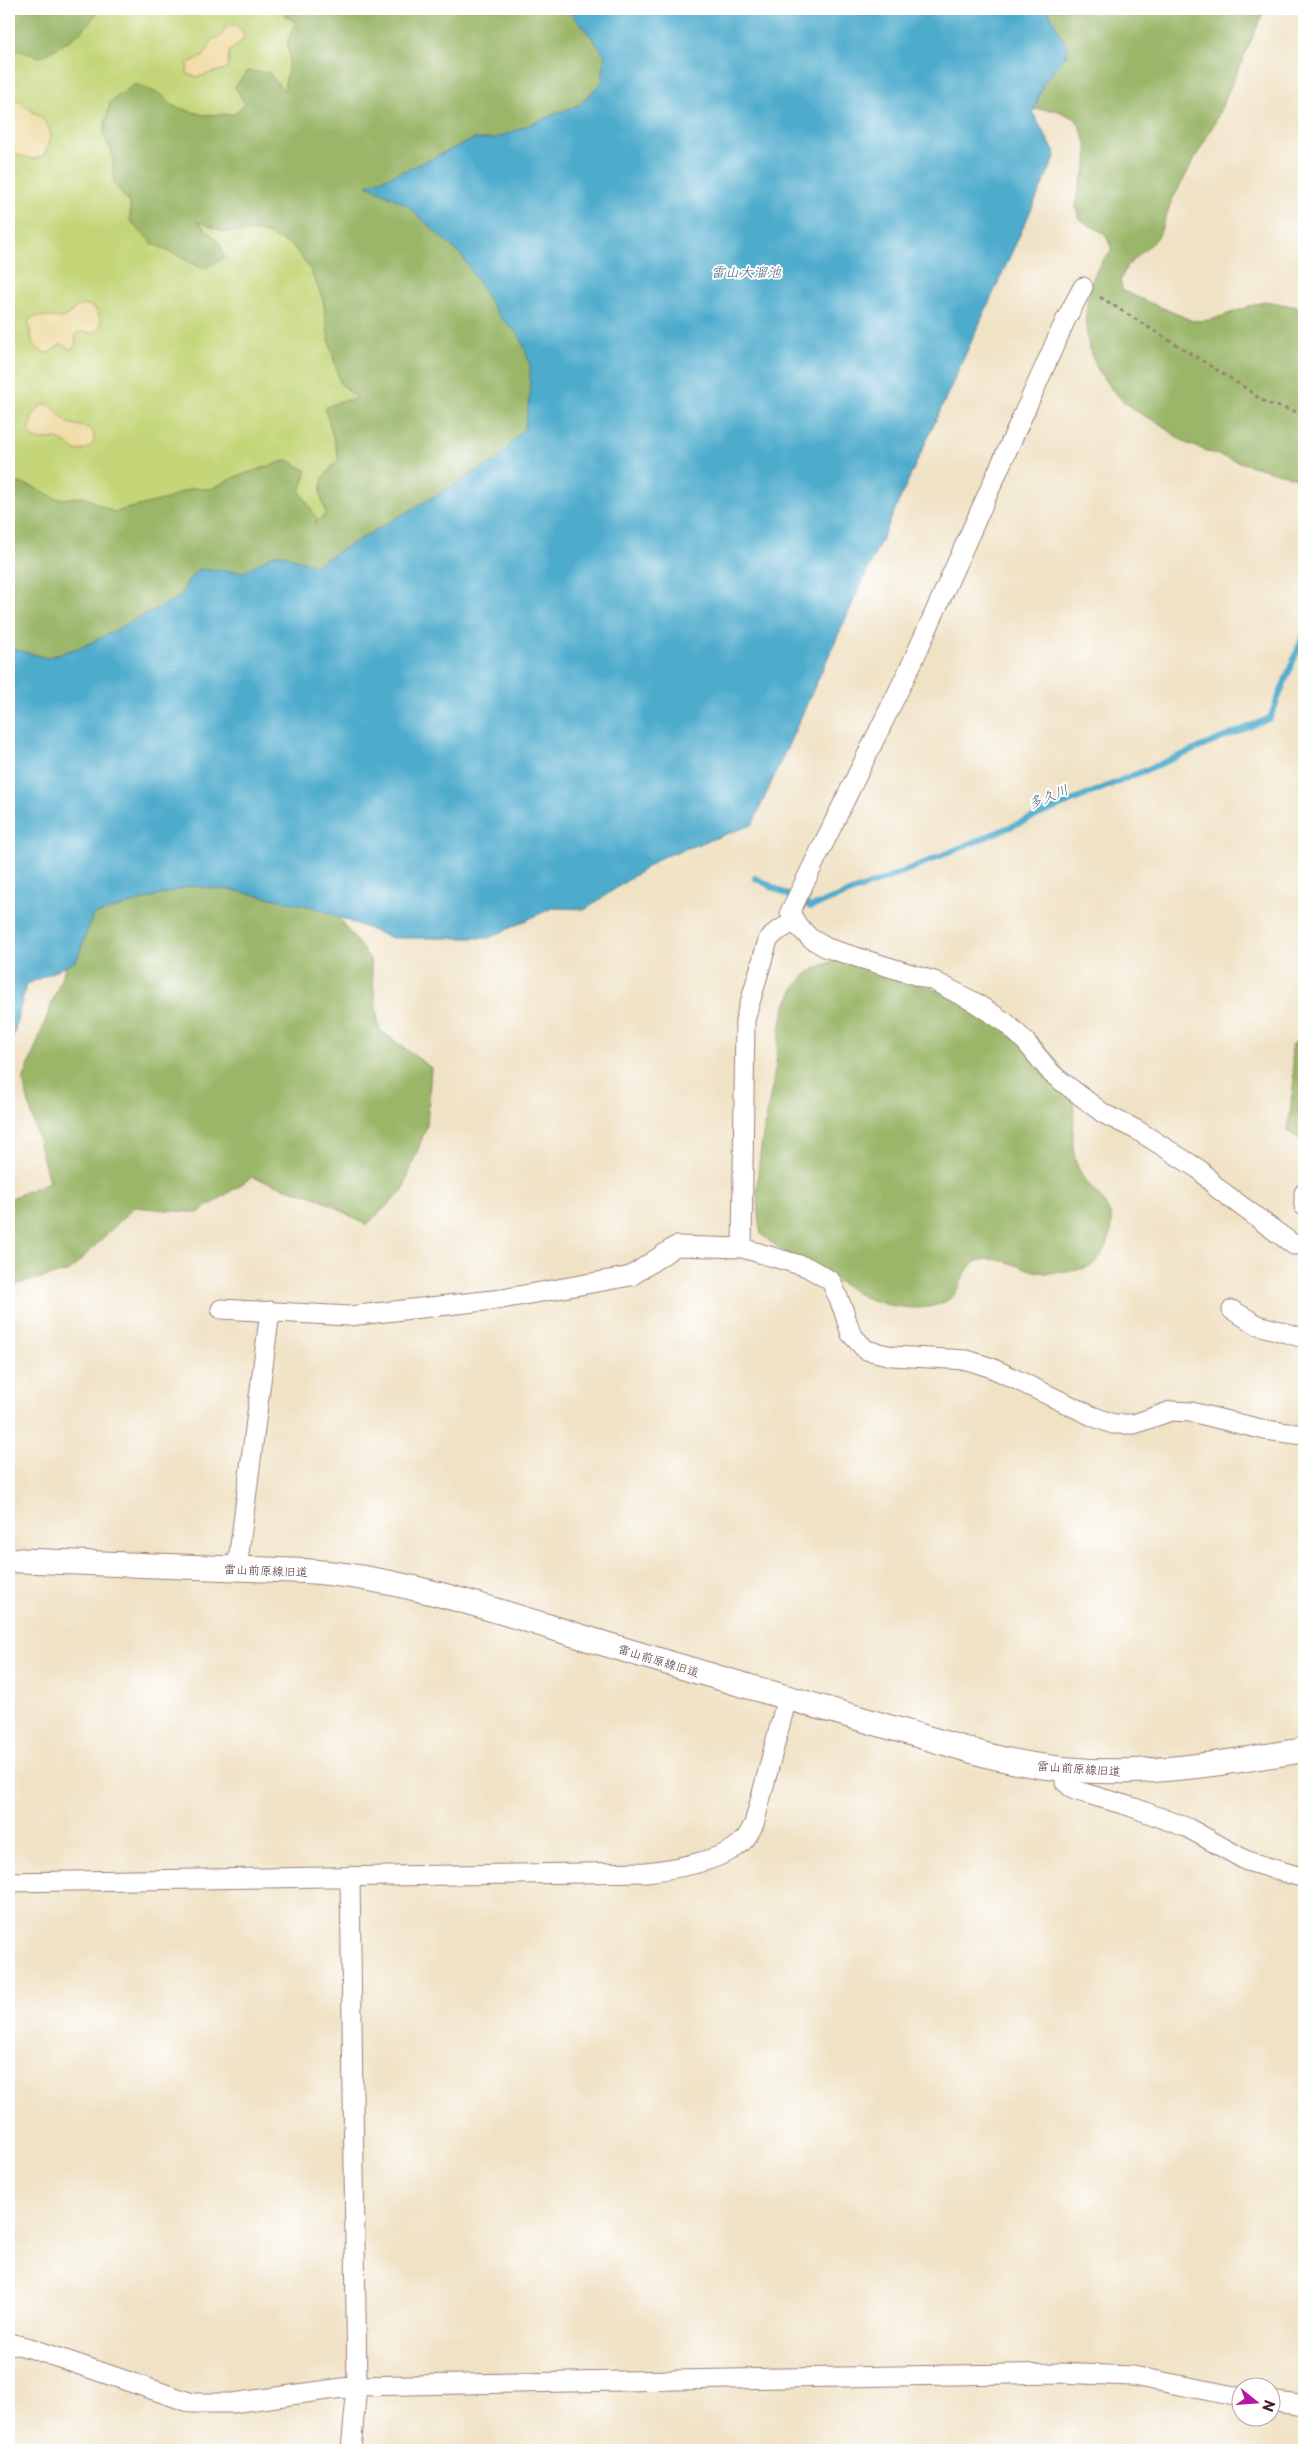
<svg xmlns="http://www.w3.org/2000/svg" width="1313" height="2459" font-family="'Playpen Sans','Klee One',sans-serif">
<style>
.green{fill:#c3d577;stroke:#867a51}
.forest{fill:#9ab668;stroke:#726a4a}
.sand{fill:#eeda9e;stroke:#9c7c64}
.water{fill:#4dabcc;stroke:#4c657c}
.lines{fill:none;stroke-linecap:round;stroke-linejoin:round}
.stream{stroke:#4dabcc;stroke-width:6}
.minor-casing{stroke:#9d8078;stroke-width:21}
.tertiary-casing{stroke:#9d8078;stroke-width:26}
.path{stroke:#9d8078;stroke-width:3;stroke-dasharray:4 4;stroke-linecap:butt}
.minor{stroke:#fff;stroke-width:19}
.tertiary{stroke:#fff;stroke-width:24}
.labels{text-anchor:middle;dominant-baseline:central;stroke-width:4;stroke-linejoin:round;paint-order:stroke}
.street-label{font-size:12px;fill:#4a1f2b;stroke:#fff}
.water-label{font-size:14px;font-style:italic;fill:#4b5e73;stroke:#fff}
</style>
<rect width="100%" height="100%" fill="#fff"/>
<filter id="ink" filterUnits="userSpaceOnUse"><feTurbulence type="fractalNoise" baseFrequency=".02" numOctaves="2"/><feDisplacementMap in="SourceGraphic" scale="10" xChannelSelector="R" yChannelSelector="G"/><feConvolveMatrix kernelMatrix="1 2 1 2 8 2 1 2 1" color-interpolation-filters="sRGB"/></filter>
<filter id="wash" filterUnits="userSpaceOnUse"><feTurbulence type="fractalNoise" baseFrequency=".0096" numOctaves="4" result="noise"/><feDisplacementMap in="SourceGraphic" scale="20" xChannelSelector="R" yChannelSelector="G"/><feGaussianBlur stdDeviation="1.12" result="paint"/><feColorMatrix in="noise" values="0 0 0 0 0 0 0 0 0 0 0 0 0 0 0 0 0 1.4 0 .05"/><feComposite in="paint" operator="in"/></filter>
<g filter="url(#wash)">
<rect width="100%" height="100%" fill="#f0e2c5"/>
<path class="green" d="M9,9h492l-92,243 -72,280 -328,84z"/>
<path class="forest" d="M9,9h89c-11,24 -34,35 -57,48l-26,-7 -6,-12z
M285,9h301l35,63 -69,286 -30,98 -224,123 -289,91v-189l22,5 27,13 26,-2 30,15 53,-13 24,-11 20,1 24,-12 53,-17 19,11 -7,20 17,28 -2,6 11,-12c-9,-26 -7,-34 13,-54l-14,-51 16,-7 17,-2 -18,-16 -11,-43 -6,-40 -13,-31 -17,-23 -31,-14h-38l-27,-11 23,22 4,15 -20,11 -52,-26 -22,-22v-16l-16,-22 -2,-31 -9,-18 7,-32 25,-18 27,11 11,11 30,9 31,-1 11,-10 -10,-17 12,-16 22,2 15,18 6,-36 -3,-9 3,-13 7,-10 -13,-8z
M963,9h302l-51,115 -43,78 -12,34 -32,30 -7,15 3,10 70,30 18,-1 54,-19 39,7v172c-38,-10 -76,-20 -113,-35 -11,-4 -21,-14 -31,-21 -8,-5 -16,-8 -24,-13 -33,-23 -52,-56 -50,-96 1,-25 8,-48 26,-65 -2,-5 -5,-14 -9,-17 -8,-7 -20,-7 -25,-18 -7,-17 6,-36 9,-52 3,-15 -5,-32 -11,-44l-20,-9 -30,-1z
M177,871l138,16 55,72 9,70 52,39 -4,57 -25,67 -36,33 -45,-26 -69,-22 -54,36 -64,-6 -64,64 -61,15v-87l40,-17 -26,-101 68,-183z
M841,959l165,54c34,26 67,53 68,99 0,18 -4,35 3,53 11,29 44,38 32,75 -4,10 -8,18 -17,25 -7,4 -18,5 -26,6 -6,0 -12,2 -19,2 -21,-1 -45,-18 -66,-13 -19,4 -18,31 -33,40 -23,14 -60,7 -84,-3 -13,-6 -24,-15 -36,-22 -24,-12 -47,-23 -67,-41 -12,-57 7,-115 15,-171 3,-26 4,-51 18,-74 11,-17 27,-25 47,-30z
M1304,1034v108l-16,-11 6,-51 -3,-34z"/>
<path class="sand" d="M235,24l7,7 2,8 -15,13 -1,16 -30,9 -11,-3 1,-11 16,-7 8,-16 10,-4 2,-7z
M9,97c7,1 14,7 20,12 21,13 29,25 13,48l-10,2 -23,-6z
M88,305l7,3 7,13 -3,7 -5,5 -16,-1 -3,4 1,10 -5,3 -10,-5 -12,9 -7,-1 -9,-7 -5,-24 7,-5 28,2 16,-12z
M49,404l19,19 23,6c9,14 -2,22 -16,22l-7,-7 -13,-6 -9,2 -12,-1 -5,-7 3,-15 9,-12z"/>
<path class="water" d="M567,9h476l6,3 20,39 -25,32 -11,30 23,42 -304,670 -92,33 -74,51 -34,-1 -63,30h-97l-79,-31 -82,-17 -41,-4 -97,29 -17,46 -50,24 -15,60 -2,2v-399l38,10 37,-12 97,-50 7,-16 12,-11 43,3 34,-19 38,12 182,-105 28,-33 5,-33v-30l-10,-28 -22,-21 -36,-59 -57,-52 -38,-19 51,-20 55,-26h21l86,-35 22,-22 3,-27 -20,-26z"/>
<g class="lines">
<path class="stream" d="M755,878l56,29 72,-27 387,-162 34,-84"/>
</g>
</g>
<g filter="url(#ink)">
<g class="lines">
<g class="minor-casing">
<path id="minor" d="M1083,287l-17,32 -154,344 -122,249 7,13 13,13 17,10 107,33 40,21 31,20 19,18 28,34 52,40 33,16 63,40 17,18 77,57 10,-1
M1304,1193v13
M742,1248l3,-228 23,-80 8,-8 19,-11
M221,1309l128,7 153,-17 129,-23 45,-30 66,2 65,19 24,14 12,28 8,25 15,16 26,6 75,4 25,8 100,48 21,8h21l37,-13 20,1 74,18 39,5
M1232,1310l26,15 46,13
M237,1569l33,-258
M1067,1770l-2,12 9,8 58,17 56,21 59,33 57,17
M350,1876l7,510 -6,64
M9,1882l637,-10c26,-3 80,-11 98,-32 4,-4 7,-11 10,-16l33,-126
M9,2343l21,5 162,55h40l125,-17 701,-13 75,3 107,21
M1270,2401l34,5"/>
</g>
<g class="tertiary-casing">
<path id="tertiary" d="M9,1560l296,11c105,7 206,45 307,75 125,38 250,73 374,109 113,30 206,13 318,-5"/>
</g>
<path class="path" d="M1100,297l144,90 22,16 38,11"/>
<use href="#minor" class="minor"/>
<use href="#tertiary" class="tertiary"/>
</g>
</g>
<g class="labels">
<g class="street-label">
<text transform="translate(266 1570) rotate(2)">雷山前原線旧道</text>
<text transform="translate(659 1660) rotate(17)">雷山前原線旧道</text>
<text transform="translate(1079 1768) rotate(4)">雷山前原線旧道</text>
</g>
<g class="water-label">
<text x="746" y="271">雷山大溜池</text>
<text transform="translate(1048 796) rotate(-22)">多久川</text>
</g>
</g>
<rect width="1313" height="2459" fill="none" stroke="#fff" stroke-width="30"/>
<g transform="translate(1256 2402) rotate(107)"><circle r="24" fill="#ffffff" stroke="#b7a5aa"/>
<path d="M0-4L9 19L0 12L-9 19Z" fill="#b5179e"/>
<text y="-8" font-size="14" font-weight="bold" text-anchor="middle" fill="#4a1f2b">N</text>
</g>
</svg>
